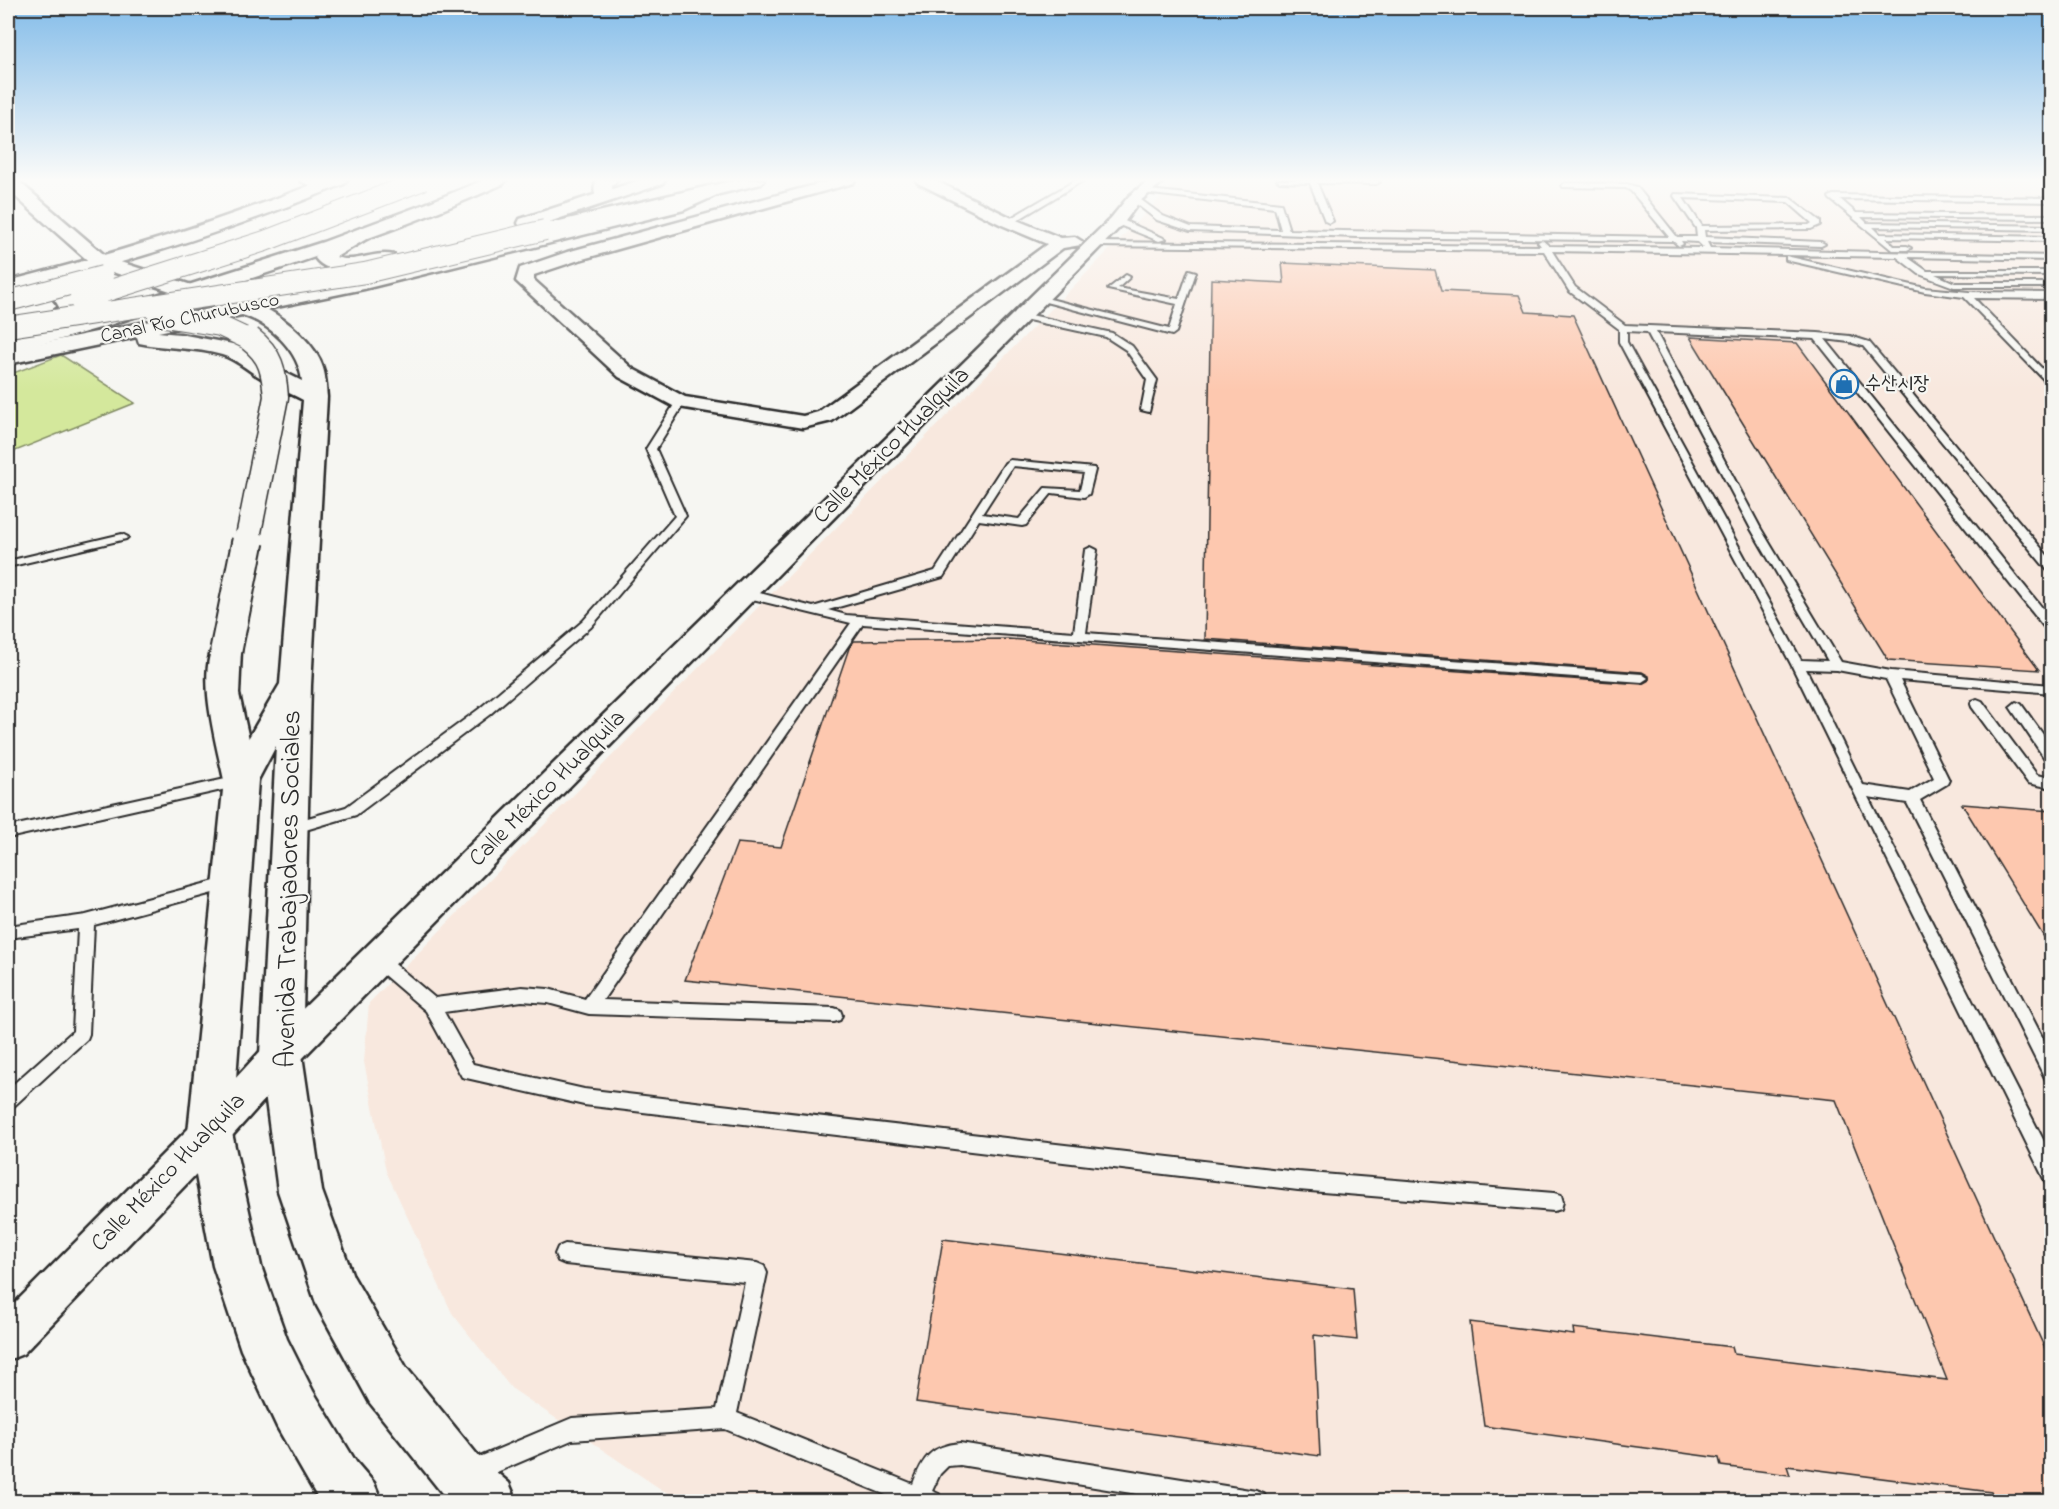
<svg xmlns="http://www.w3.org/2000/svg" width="2059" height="1509" font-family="'Indie Flower','Poor Story',sans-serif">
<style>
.built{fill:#f8e8de}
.green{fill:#d4e89c;stroke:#808a64;stroke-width:1.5}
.building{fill:#fdc8af;stroke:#2b2b2b;stroke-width:1.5}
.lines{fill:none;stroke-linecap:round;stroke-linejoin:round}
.service-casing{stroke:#2b2b2b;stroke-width:4}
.minor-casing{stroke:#2b2b2b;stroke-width:5}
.tertiary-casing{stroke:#2b2b2b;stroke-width:5}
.secondary-casing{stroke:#2b2b2b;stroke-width:5}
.primary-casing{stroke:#2b2b2b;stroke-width:5}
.motorway-casing{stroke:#2b2b2b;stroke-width:5}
.service{fill:#f6f6f2;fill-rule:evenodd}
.minor{fill:#f6f6f2;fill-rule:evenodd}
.tertiary{fill:#f6f6f2;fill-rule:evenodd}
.secondary{fill:#f6f6f2;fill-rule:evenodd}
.primary{fill:#f6f6f2;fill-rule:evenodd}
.motorway{fill:#f6f6f2;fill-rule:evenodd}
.motorway-bridge-far2-casing{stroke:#2b2b2b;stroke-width:22;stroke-linecap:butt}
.motorway-bridge-far1-casing{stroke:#2b2b2b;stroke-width:27;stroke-linecap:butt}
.motorway-bridge-casing{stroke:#2b2b2b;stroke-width:35;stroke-linecap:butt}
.motorway-bridge-far2{stroke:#f6f6f2;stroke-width:20}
.motorway-bridge-far1{stroke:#f6f6f2;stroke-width:24}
.motorway-bridge{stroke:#f6f6f2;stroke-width:31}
.labels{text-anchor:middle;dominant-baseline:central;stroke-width:4.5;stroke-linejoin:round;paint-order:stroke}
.far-street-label{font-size:20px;fill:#2b2b2b;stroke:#f6f6f2}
.far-poi-label{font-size:20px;fill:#2b2b2b;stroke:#f6f6f2;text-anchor:start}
.street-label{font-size:24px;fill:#2b2b2b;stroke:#f6f6f2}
.near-street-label{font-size:28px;fill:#2b2b2b;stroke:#f6f6f2}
</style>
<rect width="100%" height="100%" fill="#f6f6f2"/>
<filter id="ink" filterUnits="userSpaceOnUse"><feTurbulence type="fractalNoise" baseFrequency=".0167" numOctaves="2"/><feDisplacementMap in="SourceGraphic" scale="12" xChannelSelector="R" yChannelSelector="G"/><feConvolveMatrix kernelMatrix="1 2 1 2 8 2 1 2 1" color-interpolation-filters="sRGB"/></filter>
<g filter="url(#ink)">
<path class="built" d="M1178,180h873v1321h-1365l-24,-11 -151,-102 -59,-75 -66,-142 -22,-109 5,-59z"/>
<path class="green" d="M61,355l74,48 -127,51v-79z"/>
<path class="building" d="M1282,263l153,7 6,21 78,4 7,17 47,3 479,1049v138h-57l-4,-10 -204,-26 3,9 -69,-9 -2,-8 -235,-32 -14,-104 104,13 -1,-7 159,19 2,7 213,26 -111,-280 -1151,-120 52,-137 44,4 68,-199 5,-7 154,-2 634,45 7,-4v-4l-7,-4 -437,-33 6,-360 73,4z
M1690,337l107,6 242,327 -151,-10z
M1962,804l90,7v139z
M943,1239l410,50 4,51 -43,-5 6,121 -404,-54z"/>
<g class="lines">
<g class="service-casing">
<path id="service" d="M1076,180h8l-73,44 -7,-2z
M1277,180h99l4,2 -4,2 -59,-1 16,38 -4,2 -4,-2 -15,-38 -30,-1z
M1566,183l61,1 10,3 40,50h20l-1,-9 -22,-32 1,-2 115,4 30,23v4l-9,4 -107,1 1,7 116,5 4,2 -4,2 -114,-4 3,6 342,8v4l-145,-3 20,14h125v4l-117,-1 20,9h97v4h-98l-35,-13 -22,-17 -345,-6 23,36 50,38 193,8 32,3 19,6 183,219v11l-4,-1 -185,-225 -14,-4 -24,-3 227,281v13l-4,-1 -233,-293 -159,-7 105,197 80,133 50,9 161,14v8l-152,-13 49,100 -2,4 -27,16 132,256v26l-6,-2 -139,-277 -39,-6 184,360v29l-6,-3 -255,-519 -172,-322v-13l-50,-38 -25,-40 -450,-5 -4,-2 4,-2 447,4 -3,-4 4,-2 7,6 155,2 -6,-6 -17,-1 2,3 -4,2 -6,-5 -316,-4 -167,-6 -33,-11 -27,-21 7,-2 26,19 28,11 90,3 -6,-22 -132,-15h-3v-4l141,15 8,26 380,7 -38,-46 -5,-3 -63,-1 -1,-2zM1683,198l105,4 24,21 -3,2 -107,1zM1627,331l20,1 104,197 77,132 -27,-1 -174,-318zM1806,669l31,1 49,9 48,99 -24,14 -47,-7z
M1833,195l219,3v4l-212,-3 16,14 196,2v4l-191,-2 6,6 185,3v4l-179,-3 7,7 172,3v4l-166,-3 8,8h13l4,2 -4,2h-15l-62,-51 -1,-2z
M1114,219h6l46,20 -7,2 -45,-18z
M1786,256l139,32 44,4 83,1v6l-78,-1 78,81v9l-88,-91 -39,-5 -139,-32z
M1189,270l7,2 -20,60 -4,3 -138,-36 4,-3 131,33 8,-25 -69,-15 18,-14 4,2 -12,11 61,11z
M1022,313l90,20 20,13 25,34 -8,32 -8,-2 6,-30 -21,-30 -20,-13 -87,-19 -1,-2z
M677,400l8,2 -29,47 30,67 -95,111 -102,88 -133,100 -64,19 -5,-2 -2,-4 2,-4 59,-17 133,-98 104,-88 92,-105 -29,-67z
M1010,460l84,8 1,2 -6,24 -5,3 -32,-4 -26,32 -4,1 -43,-6 -36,57 -115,33 18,5 228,17 11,-82 6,-3 6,3 -11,83 556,41 6,4 -6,4 -779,-58 -260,376 231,8 6,2 2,5 -2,5 -6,2 -245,-8 -41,-11 -26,-2 -78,11 29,52 111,25 714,83 256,21 7,2 2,7 -2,7 -7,2 -256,-21 -714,-85 -122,-28 -36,-66 -55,-47 -2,-5 2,-5 6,-2 6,2 52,44 87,-11 26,2 37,10 266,-376 -111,-27 -2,-3 2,-3 4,-1 69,18 122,-36 70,-108zM1013,466l71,7 -4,17 -35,-2 -26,31 -37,-5z
M122,534l6,3 -2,2 -118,28v-6z
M1977,699l5,2 55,74 15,3v10l-24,-5 -56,-76 -1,-3 1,-3z
M2016,702l5,2 31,43v16l-5,-1 -37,-55z
M239,776l5,1 2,4 -2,4 -236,53v-11z
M230,877l5,2 2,4 -2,4 -141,38 -5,109 -2,5 -73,67 -6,2v-19l65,-58 5,-102 -70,9v-12l78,-11z
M565,1244l192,19 7,3 3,7 -30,140 176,71c10,-26 17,-38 47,-41l296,48 8,3 3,8h-81l-226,-37 -12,1 -8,8 -8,17 7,3 3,8h-39l-178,-73 -153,11 -101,43 -8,-3 -3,-8 3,-8 109,-46 145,-9 28,-127 -180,-18 -7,-3 -3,-7 3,-7z"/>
</g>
<g class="minor-casing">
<path id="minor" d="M300,180h38l1,2c-7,7 -32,5 -39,-2z
M833,180h22l-2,3 -274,77 -45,15v5l99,89 52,28 118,19 15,-4 229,-168 -45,-19 -84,-42 -2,-3h18l80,39 47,19 14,-1 8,5 -2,3 -18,3 -231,173 -29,7 -130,-22 -54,-29 -103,-96 4,-13 47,-16z
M1149,180h16l-26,22 -16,22 -829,843 -71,79 -200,208 -15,6v-50l189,-190 71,-77 843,-825 18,-22z"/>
</g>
<g class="tertiary-casing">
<path id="tertiary" d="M597,180h20l-5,6 1,11 -3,4h-12c-4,-6 -5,-15 -1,-21z"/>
</g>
<g class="secondary-casing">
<path id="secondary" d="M324,180h23l-3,4c-95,39 -191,71 -291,97l16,9 11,18 -14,16 257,-82 102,-38 59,-24h22l-3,4c-98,44 -201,78 -303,111 -63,21 -127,44 -192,56v-12l19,-5 -3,-4c5,-7 25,-14 35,-23 -9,-20 -33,-18 -51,-14v-12c107,-27 213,-60 316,-101z"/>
</g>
<g class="primary-casing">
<path id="primary" d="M8,180h9l91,78 136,44 120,-25 308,-75c30,-14 58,-25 92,-22l-3,4 -42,10 -35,16 -320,79 -97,20c21,12 49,35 56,59 3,9 3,20 4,29l-16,288 -9,370 20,136 31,85 53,91 74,91 29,25 8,19h-68l-79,-99 -53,-97 -39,-115 -18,-136 16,-309 -18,34 -26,353 29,133 26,73 26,52 43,71 18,21 8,19h-62l-43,-75 -36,-77 -28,-84 -25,-133 36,-353 56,-96 23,-284c-15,-8 -31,-14 -45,-24 -12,-7 -22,-17 -36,-21 -27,-8 -56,-6 -83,-12l-2,-6 -129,27v-14l211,-43 -125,-41 -86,-76zM242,315c29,9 57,36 60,66l-28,-14 -18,-14 -18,-8 -58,-11 -22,-2z
M640,180h25l-3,4 -128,43h-14l-2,-4 2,-4z
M361,228l7,2 2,4 -2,4 -32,19c19,7 39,-7 58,-2l3,4 -3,4c-22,5 -63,17 -79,-5l10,-13z"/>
</g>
<g class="motorway-casing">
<path id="motorway" d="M713,185l6,1 3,4 -3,4 -174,42 -7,-2 -2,-4 2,-4z
M226,640l11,3 4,7 -2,44 19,86 -5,9 -12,4 -12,-4 -5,-9c-7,-34 -28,-107 -9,-137z"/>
</g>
<use href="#service" class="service"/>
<use href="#minor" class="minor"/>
<use href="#tertiary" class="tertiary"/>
<use href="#secondary" class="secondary"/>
<use href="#primary" class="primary"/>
<use href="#motorway" class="motorway"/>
<g class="motorway-bridge-far2-casing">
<path id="motorway-bridge-far2" d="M79,300l186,-59 158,-61
M8,301l95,-25
M158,316l62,10 32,15
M8,327l357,-54 180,-43"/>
</g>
<g class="motorway-bridge-far1-casing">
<path id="motorway-bridge-far1" d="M247,542l29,-145c-2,-26 -5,-42 -26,-58"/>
</g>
<g class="motorway-bridge-casing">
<path id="motorway-bridge" d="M226,650l22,-109"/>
</g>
<use href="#motorway-bridge-far2" class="motorway-bridge-far2"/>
<use href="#motorway-bridge-far1" class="motorway-bridge-far1"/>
<use href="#motorway-bridge" class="motorway-bridge"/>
</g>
</g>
<linearGradient id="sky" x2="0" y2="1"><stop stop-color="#83bce9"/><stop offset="0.46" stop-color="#fbfbf9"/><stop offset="1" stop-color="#fbfbf9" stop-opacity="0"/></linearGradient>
<rect width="2059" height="391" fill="url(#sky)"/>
<defs>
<g id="shop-ring" transform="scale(1.5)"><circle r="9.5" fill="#f6f6f2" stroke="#1f6fb2" stroke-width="1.5"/><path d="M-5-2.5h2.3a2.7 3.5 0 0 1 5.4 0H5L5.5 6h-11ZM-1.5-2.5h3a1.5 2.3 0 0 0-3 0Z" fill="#1f6fb2"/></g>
</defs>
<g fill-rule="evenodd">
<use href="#shop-ring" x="1844" y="384"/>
</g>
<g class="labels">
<g class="far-street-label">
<text transform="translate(190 319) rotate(-12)">Canal Río Churubusco</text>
</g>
<g class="far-poi-label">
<text x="1865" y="384">수산시장</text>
</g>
<g class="street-label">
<text transform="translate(892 446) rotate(-45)">Calle México Hualquila</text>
<text transform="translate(548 789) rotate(-45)">Calle México Hualquila</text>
<text transform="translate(169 1173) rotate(-46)">Calle México Hualquila</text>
</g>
<g class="near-street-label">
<text transform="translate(290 889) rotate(-89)">Avenida Trabajadores Sociales</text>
</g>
</g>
<rect width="2059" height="1509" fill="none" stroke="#f6f6f2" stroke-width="30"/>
<rect x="15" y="15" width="2029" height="1479" fill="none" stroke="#2b2b2b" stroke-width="2" filter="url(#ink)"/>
</svg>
